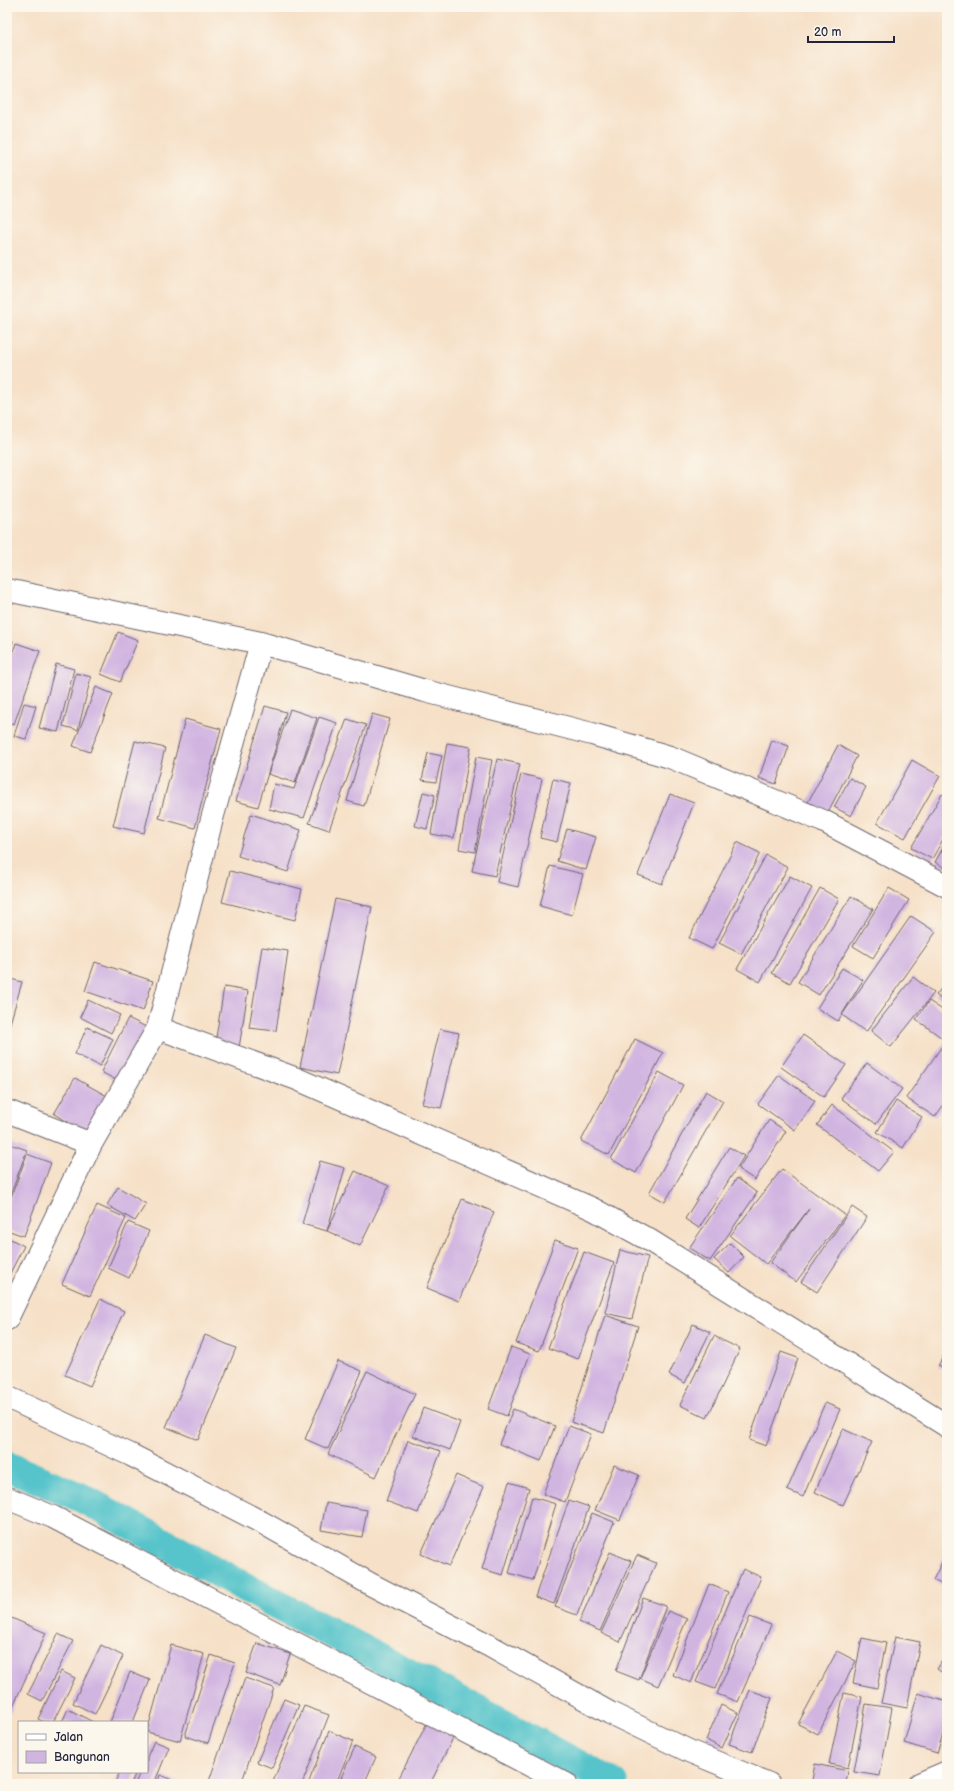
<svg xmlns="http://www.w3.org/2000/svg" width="954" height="1791" font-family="'Balsamiq Sans',sans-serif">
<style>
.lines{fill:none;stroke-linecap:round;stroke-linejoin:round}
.canal{stroke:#56c4ca;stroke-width:30}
.building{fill:#d1b5e1}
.minor-casing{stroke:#6c646c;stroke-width:24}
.minor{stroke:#fff;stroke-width:22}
</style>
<rect width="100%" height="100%" fill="#fbf7ec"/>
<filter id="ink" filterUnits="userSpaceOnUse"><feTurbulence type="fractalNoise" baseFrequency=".025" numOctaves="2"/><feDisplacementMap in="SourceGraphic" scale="8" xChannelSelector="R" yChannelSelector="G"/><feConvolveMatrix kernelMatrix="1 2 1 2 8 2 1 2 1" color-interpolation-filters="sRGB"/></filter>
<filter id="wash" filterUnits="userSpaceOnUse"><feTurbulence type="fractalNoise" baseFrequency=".012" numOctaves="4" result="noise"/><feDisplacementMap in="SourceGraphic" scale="16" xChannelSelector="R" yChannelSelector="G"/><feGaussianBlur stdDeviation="0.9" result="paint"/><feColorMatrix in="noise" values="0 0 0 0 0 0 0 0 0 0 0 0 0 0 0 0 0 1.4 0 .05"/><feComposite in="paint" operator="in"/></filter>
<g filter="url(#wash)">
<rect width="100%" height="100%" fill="#f6e0c7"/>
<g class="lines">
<path class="canal" d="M7,1466l75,32 190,104 163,85 179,97"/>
</g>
<g id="blocks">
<path class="building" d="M118,632l20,8 -18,42 -19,-8z
M7,639l6,2 -6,16z
M16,643l24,8 -26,73 -7,-2v-53z
M56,664l18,5 -16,63 -19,-4z
M76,673l15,4 -13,53 -15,-4z
M96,687l17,7 -23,58 -17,-6z
M24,703l12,3 -10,33 -12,-3z
M265,706l21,6 -28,95 -22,-6z
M290,709l27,9 -22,65 -27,-9z
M372,714l18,5 -26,87 -17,-5z
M319,717l18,6 -33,95 -35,-9 5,-25 20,5z
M185,719l36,10 -26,99 -36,-10z
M347,719l19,6 -37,105 -20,-7z
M772,740l17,6 -13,38 -17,-6z
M135,741l30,7 -21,85 -31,-7z
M447,743l24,4 -17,91 -23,-4z
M838,745l19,11 -29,56 -20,-10z
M428,753l14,3 -6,26 -14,-2z
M476,757l16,3 -17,92 -16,-3z
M497,759l23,5 -25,112 -23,-5z
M912,760l28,16 -35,62 -28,-15z
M521,774l21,5 -24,108 -21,-5z
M850,778l16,9 -15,29 -17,-9z
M553,779l18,4 -14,59 -17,-4z
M423,792l12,3 -8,34 -12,-3z
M670,794l24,9 -32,81 -24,-9z
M942,794l5,3v35l-15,27 -21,-11z
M251,814l50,16 -13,42 -50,-16z
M567,829l29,8 -10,33 -29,-9z
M947,841v28l-12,-7z
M737,842l23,11 -48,96 -23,-11z
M766,855l22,12 -47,87 -22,-11z
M550,866l33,8 -11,41 -32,-9z
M230,871l72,18 -7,31 -73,-18z
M790,876l22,12 -52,94 -23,-13z
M820,888l19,11 -49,84 -18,-10z
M889,888l20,12 -36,58 -20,-12z
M851,896l22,13 -54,86 -21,-13z
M335,899l37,8 -35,168 -37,-8z
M911,916l25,16 -70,100 -24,-17z
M262,947l26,4 -12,80 -27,-3z
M95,962l58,19 -10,30 -58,-20z
M842,968l21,12 -25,41 -21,-13z
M913,977l21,16 -43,54 -20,-16z
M7,978l15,4 -15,52z
M947,981v23l-11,-9z
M224,987l24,4 -9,57 -24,-4z
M88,1000l32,15 -9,18 -31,-16z
M929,1001l18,12v18l-5,7 -26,-19z
M128,1018l20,10 -28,54 -19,-10z
M87,1027l26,12 -13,27 -25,-12z
M440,1029l19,4 -18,75 -19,-4z
M803,1035l43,30 -22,32 -43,-30z
M635,1039l28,14 -54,102 -28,-14z
M947,1039v61l-12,17 -29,-19z
M867,1063l35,26 -26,35 -35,-26z
M659,1072l24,13 -47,88 -25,-14z
M779,1075l36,26 -20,29 -37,-26z
M75,1078l32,18 -22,36 -31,-18z
M706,1091l17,10 -58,101 -16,-9z
M896,1101l26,16 -19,31 -26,-16z
M832,1105l62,47 -16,19 -61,-46z
M769,1120l17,11 -31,49 -17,-11z
M7,1143l20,7 -20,54z
M729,1147l15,9 -45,72 -14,-9z
M27,1154l24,9 -27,73 -17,-6v-22z
M320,1161l25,7 -18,63 -25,-7z
M782,1169l63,46 -49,67 -26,-19 39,-54 -43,55 -36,-28z
M355,1171l34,15 -29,60 -33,-15z
M737,1178l20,15 -47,68 -21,-13z
M118,1187l28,17 -11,17 -28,-16z
M462,1199l32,13 -35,89 -32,-13z
M97,1205l29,13 -36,78 -28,-12z
M852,1207l15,10 -50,75 -16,-10z
M128,1222l21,9 -20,47 -21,-10z
M7,1237l17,9 -17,33z
M555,1240l23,8 -39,103 -23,-8z
M730,1243l14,14 -15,16 -15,-14z
M620,1250l28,7 -16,62 -27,-6z
M584,1252l30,11 -36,96 -30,-11z
M100,1299l24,12 -34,75 -25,-11z
M605,1315l33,11 -34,107 -33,-11z
M693,1324l17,8 -25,51 -16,-8z
M205,1335l31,13 -38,92 -32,-13z
M714,1336l26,13 -33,69 -27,-13z
M511,1347l19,7 -23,62 -19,-7z
M947,1349v21l-9,-4z
M781,1352l17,6 -32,88 -17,-6z
M338,1361l24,10 -34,78 -23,-10z
M367,1371l48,23 -39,83 -48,-23z
M825,1403l15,6 -37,88 -16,-7z
M423,1408l37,14 -10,28 -37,-14z
M513,1409l42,17 -14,35 -42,-17z
M569,1426l22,8 -26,68 -22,-8z
M843,1429l29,13 -29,63 -28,-13z
M408,1440l33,11 -23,62 -32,-12z
M614,1465l25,10 -19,45 -25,-10z
M456,1475l28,12 -35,79 -28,-12z
M509,1482l20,6 -26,87 -21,-6z
M532,1497l24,7 -23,76 -24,-7z
M569,1500l20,7 -35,97 -19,-7z
M326,1503l41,7 -5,27 -41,-7z
M592,1513l22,9 -37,93 -22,-8z
M610,1552l21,9 -31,70 -21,-9z
M947,1552v35l-14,-7z
M637,1555l19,8 -36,79 -19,-9z
M743,1569l18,8 -46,112 -19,-7z
M709,1584l19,8 -37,91 -18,-8z
M643,1598l23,8 -27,74 -23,-9z
M668,1611l19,8 -29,67 -18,-8z
M7,1616l39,17 -36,80 -3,-1z
M750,1617l21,8 -33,77 -21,-8z
M58,1634l15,7 -31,60 -14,-7z
M895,1637l25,5 -13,66 -26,-5z
M862,1638l24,5 -9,45 -24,-5z
M257,1643l33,11 -10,31 -34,-12z
M101,1645l22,11 -28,58 -22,-11z
M171,1645l33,9 -24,87 -33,-9z
M837,1651l19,10 -38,73 -20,-10z
M947,1653v23l-10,-7z
M211,1655l24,8 -27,80 -23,-7z
M61,1671l14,7 -22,44h-9l-6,-3z
M130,1672l20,8 -17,42h-23z
M245,1678l29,10 -33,96h-33z
M750,1690l22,8 -20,54 -23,-8z
M844,1693l18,4 -14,71 -19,-4z
M918,1693l29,9v18l-10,33 -33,-10z
M284,1699l15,6 -27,63 -15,-6z
M866,1704l26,4 -12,68 -26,-4z
M721,1705l17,8 -16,35 -16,-8z
M304,1706l25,9 -27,69h-30z
M68,1709l25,13h-31z
M427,1723l27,13 -24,48h-20l-11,-6z
M329,1731l24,10 -17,43h-28z
M947,1731v16l-4,-1z
M154,1741l15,6 -15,37h-19l5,-12h7v-15z
M355,1747l21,10 -12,27h-26z
M815,1764l33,7 -2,13h-12l-22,-4z
M120,1772h16l-5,12h-17z
M160,1775l22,9h-25z"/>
</g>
</g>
<g filter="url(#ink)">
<use href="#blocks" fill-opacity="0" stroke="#6c646c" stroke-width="1"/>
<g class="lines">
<g class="minor-casing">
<path id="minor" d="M7,590l254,53 164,48 167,43 78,23 153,64 124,65
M158,1028l54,-209 49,-176
M7,1111l84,33
M7,1319l84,-175 67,-116 139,51 296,130 56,31 298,186
M7,1397l124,58 132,68 109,62 116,60 122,68 81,39 78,32
M7,1498l46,19 513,267
M919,1784l28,-12"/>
</g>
<use href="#minor" class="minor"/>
</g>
</g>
<rect width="954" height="1791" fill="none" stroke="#fbf7ec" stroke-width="24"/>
<rect x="18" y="1721" width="130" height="52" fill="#fbf7ec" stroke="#a4a2a5"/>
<rect x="26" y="1734" width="20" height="6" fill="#ffffff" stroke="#a4a2a5"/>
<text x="54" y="1741" font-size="12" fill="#22223b">Jalan</text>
<rect x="26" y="1751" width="20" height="12" fill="#d1b5e1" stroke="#a4a2a5"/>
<text x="54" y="1761" font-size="12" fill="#22223b">Bangunan</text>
<path d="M808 36v6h86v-6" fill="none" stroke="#22223b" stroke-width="2"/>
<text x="814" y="36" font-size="12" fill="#22223b" stroke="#fbf7ec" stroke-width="3" paint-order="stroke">20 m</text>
</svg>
